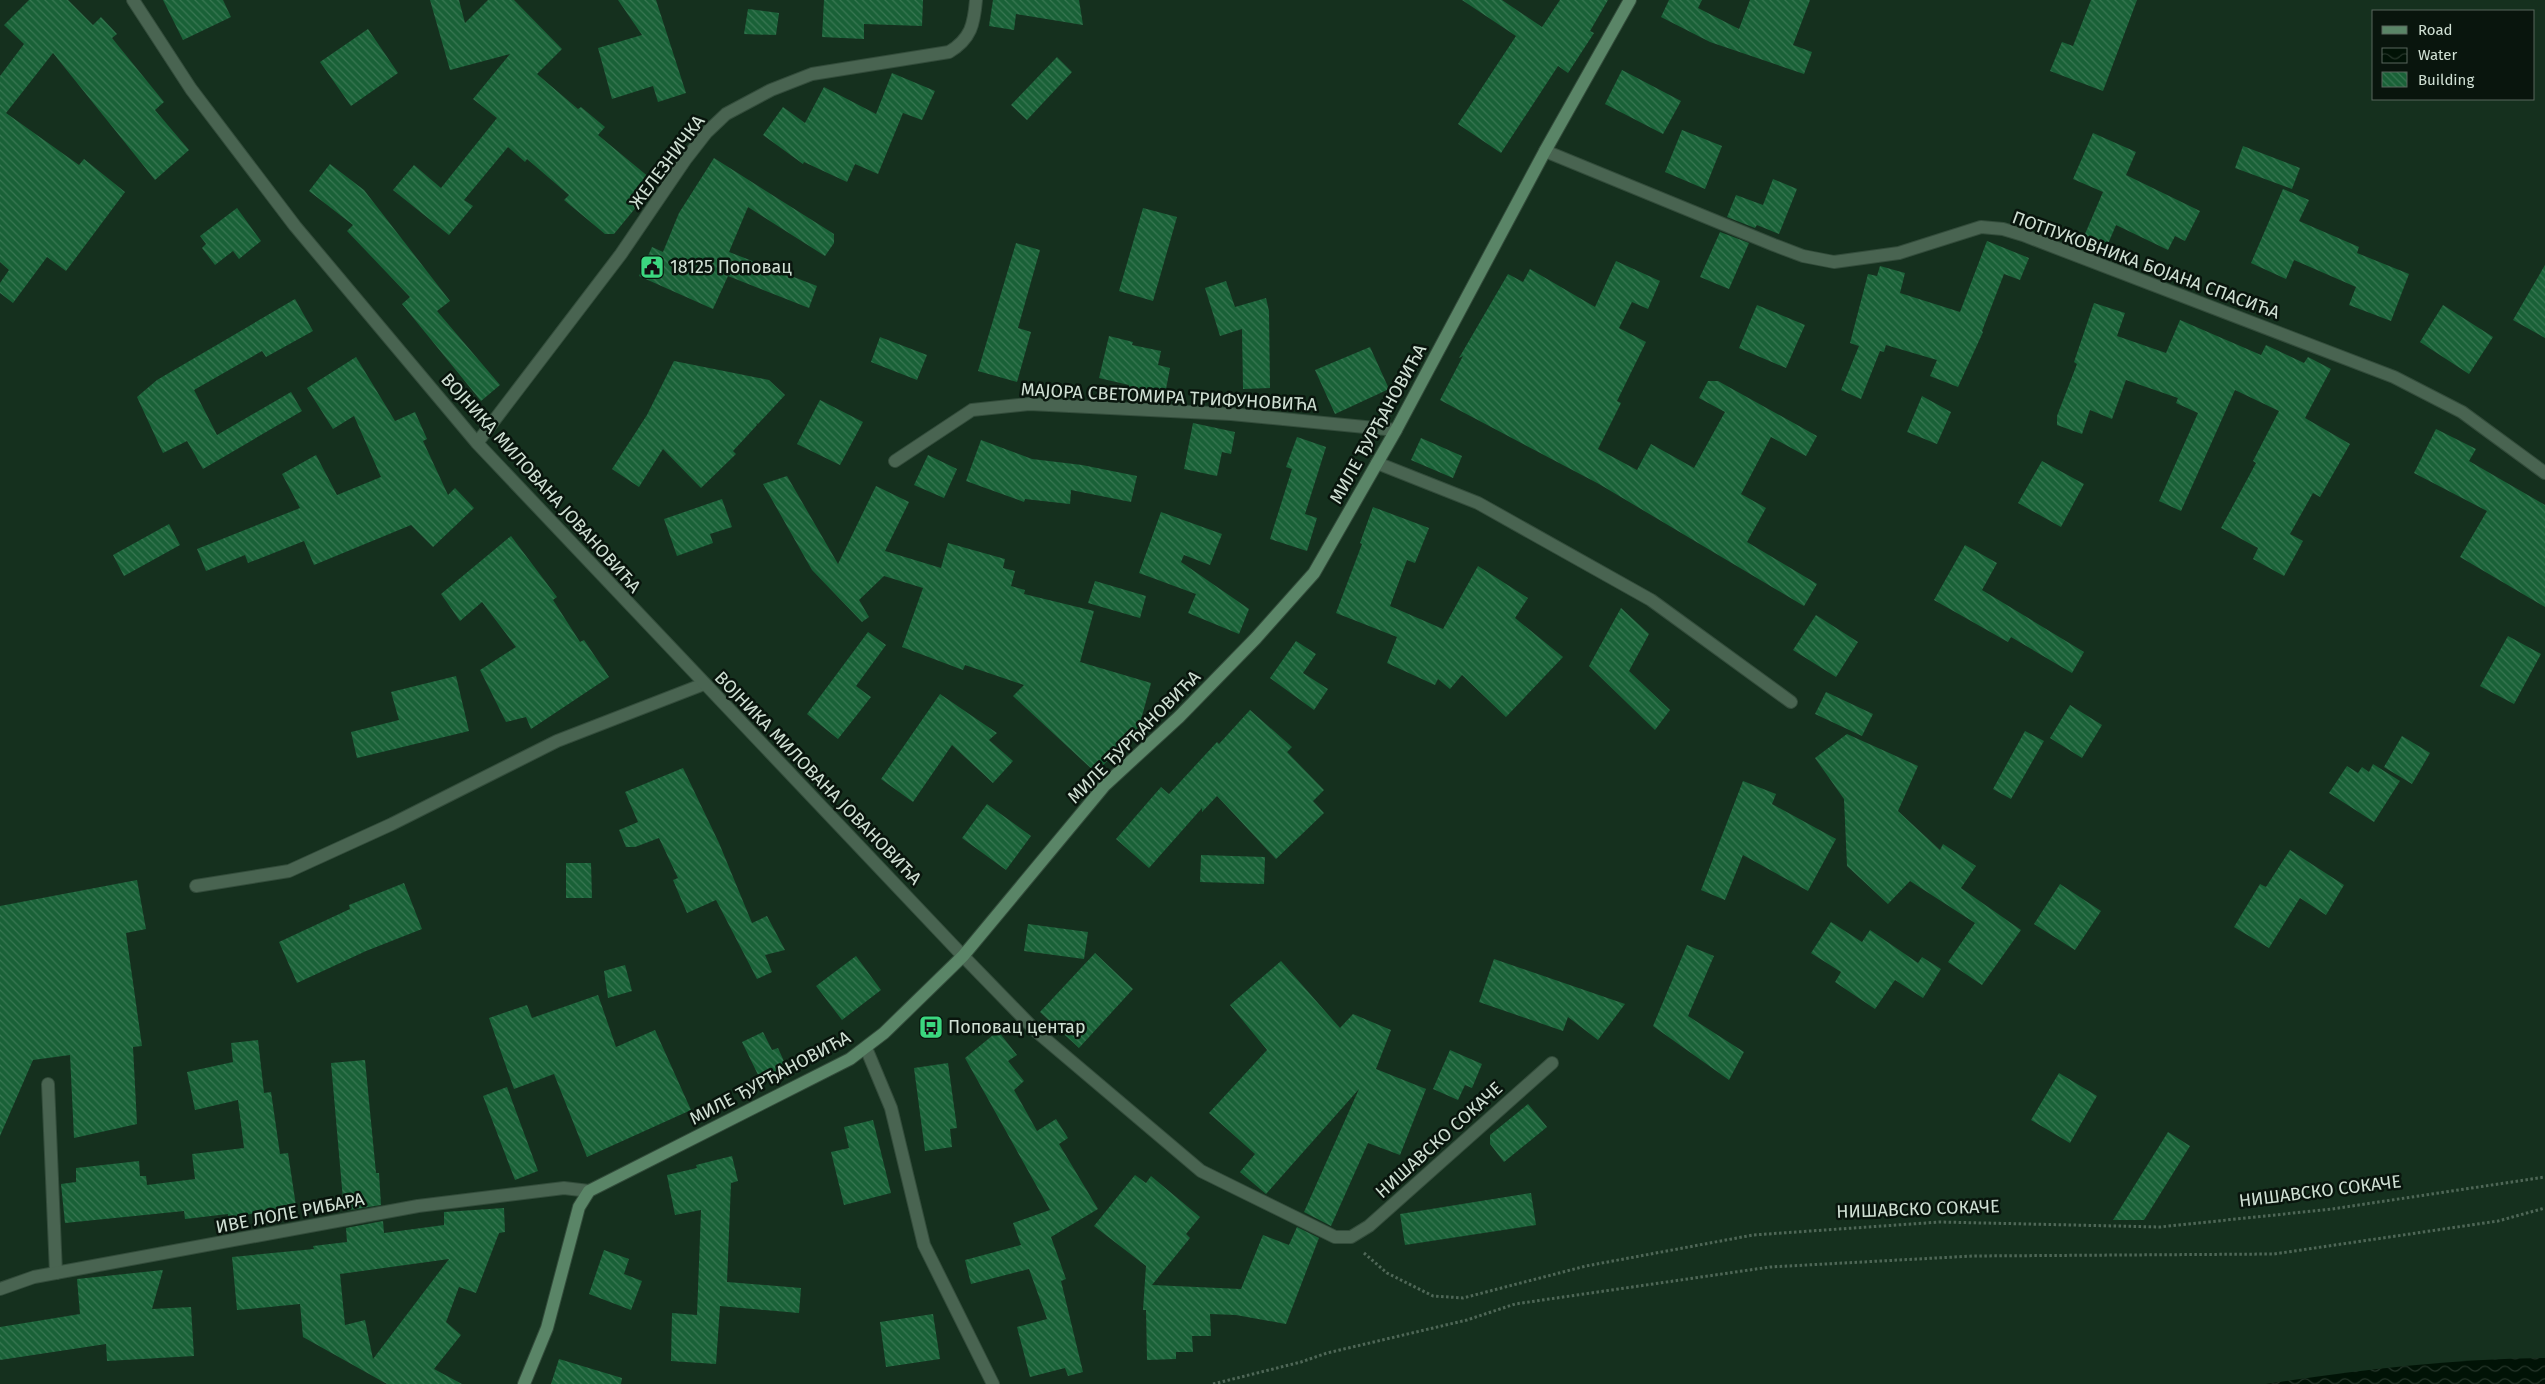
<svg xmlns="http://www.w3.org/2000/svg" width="2545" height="1384" font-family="'Fira Sans',sans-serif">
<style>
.water{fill:url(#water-waves)}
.building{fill:url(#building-back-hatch);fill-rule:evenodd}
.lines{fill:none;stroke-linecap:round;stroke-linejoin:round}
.lane-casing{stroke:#334c3b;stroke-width:14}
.street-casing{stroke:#334c3b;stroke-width:14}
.secondary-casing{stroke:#334c3b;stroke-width:14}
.path{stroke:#4f6757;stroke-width:3;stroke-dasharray:2.5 2.5;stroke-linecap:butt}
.lane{stroke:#496451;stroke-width:12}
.street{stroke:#496451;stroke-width:12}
.secondary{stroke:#5a8567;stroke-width:12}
.labels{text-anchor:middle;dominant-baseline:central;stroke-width:5;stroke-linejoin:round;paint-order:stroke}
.street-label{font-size:18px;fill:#d0e0d4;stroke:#09150d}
.poi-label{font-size:18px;fill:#d0e0d4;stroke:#09150d;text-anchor:start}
</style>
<defs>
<pattern id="water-waves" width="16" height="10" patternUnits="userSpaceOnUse" patternTransform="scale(1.25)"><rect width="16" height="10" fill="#011306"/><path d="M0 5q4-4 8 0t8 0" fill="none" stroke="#253529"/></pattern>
<pattern id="building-back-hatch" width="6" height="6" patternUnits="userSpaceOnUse" patternTransform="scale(1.25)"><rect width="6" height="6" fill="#196137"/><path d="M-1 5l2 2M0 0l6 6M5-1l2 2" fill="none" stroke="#397753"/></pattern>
</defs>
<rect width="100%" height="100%" fill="#15301e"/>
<path class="water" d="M2545,1358v26h-279c93,-14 185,-25 279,-26z"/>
<path class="building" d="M29,0h39l25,25 8,-8 16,17 -5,4 52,64 -9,8 34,40 -34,30 -102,-127 -47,60 73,52 5,-6 41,33 -59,79 -19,-14 -34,46 -13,-10v-10l9,-13 -9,-8v-186l24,-32 -20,-19z
M163,0h60l8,17 -48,23z
M430,0h29l6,23 23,-23h26l48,49 -25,25 41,35 3,-2 24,20 -7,8 58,48 -42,51h-9l-41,-34 5,-5 -42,-36 -2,3 -17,-15 -44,53 9,6 -24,29 -56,-45 21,-25 27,23 56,-70 -24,-19 37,-45 -60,16z
M618,0h38l30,93 -28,9 -5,-16 -41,13 -14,-51 44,-13z
M824,0h99l-1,26 -58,-2v15l-42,-2z
M993,0h86l4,25 -67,-11 -2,16 -25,-4z
M1462,0h40l40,27 18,-27h48l-18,31 4,2 -26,40 -10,-7 -57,87 -43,-29 58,-88z
M1669,0h33l-4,8 41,21 11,-29h60l-17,45 19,7 -8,22 -94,-32 -49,-25z
M2091,0h46l-34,91 -53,-20 12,-29 11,4z
M748,9l31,4 -3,22 -32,-1z
M368,29l30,44 -47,33 -31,-44z
M1057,57l15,15 -45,48 -16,-15z
M1622,70l59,31 -18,33 -58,-30z
M892,73l43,18 -13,29 -19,-7 -25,61 -23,-10 -8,18 -43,-20 -1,2 -40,-29 20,-28 22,16 19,-36 52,27z
M1682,130l40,16 -17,43 -40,-17z
M2093,133l43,19 -10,23 74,36 -15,30 -10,-5 -7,14 -52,-25 -11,26 -23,-10 21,-49 -30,-13z
M2243,146l57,22 -8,21 -57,-21z
M714,158l120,76v9l-9,13 -77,-49 -19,45 88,34 -8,22 -81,-32 -15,33 -74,-33 13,-29 11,5 16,-39z
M330,164l34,26 86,111 -13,10 63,74 -19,16 -79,-97 8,-7 -63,-66 6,-6 -44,-34z
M1773,179l24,10 -18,45 -22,-9 -2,3 -28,-11 9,-22 27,10z
M2283,189l26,11 -10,21 60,26 -2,6 52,21 -18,47 -42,-16 7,-18 -62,-27 -8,19 -35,-16z
M237,208l24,33 -22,18 -6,-8 -18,14 -13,-17 4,-4 -6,-8z
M1143,208l34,9 -24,84 -34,-10z
M1720,232l29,11 -20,46 -29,-12z
M1987,241l42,17 -9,22 -16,-6 -22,57 1,1 -25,55 -28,-11 7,-16 -51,-15 -2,7 -4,-1 -19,48 -20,-9 18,-44 -9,-3 18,-69 9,2 3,-10 25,7 -5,20 60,19z
M1016,243l24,7 -22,78 13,4 -14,50 -39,-11z
M1616,261l44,20 -12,28 -16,-7 -13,26 27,14 -29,59 4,2 -23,46 39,21 14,-26 43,24 31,-56 -26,-14 9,-17h10l99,55 -11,20 -35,-19 -30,57 25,14 -19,34 70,42 -13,22 -205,-122 -159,-84 23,-44 -4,2 49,-84 15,8 7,-13 65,38z
M2545,265v73l-32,-18z
M1226,281l9,26 31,-9 3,13 1,77 -27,1 -1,-60 -22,7 -15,-48z
M295,299l18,32 -47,26 -4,-6 -68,39 23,45 74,-43 11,19 -99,58 -16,-28 -24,12 -26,-56 20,-17z
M2094,303l31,10 -8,23 49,17 14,-33 81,35 5,-10 38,18 4,-6 23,12 -26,49 45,26 -30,53 -7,-4 -23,41 13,7 -19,35 -31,-17 5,-11 -37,-20 35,-65 -3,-2 26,-50 -44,-21 -54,121 -22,-10 39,-88 -22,-10 2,-5 -52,-18 -14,39 -22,-9 -8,24 -25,-9v-9l20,-52 -3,-2z
M1757,305l48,20 -19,43 -47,-20z
M2443,305l50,32 -24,37 -49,-32z
M1109,336l24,6 -1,3 29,6 -3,14 12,3 -4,21 -38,1 1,-5 -30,-7z
M880,337l47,18 -10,25 -46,-18z
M1370,347l19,42 -54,25 -20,-44z
M356,357l39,64 20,-9 12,27 -4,2 25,54 7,-7 19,20 -41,39 -22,-22 -97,40 -10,-24 -56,22 -3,-8 -39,16 -9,-22 103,-41 -18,-34 34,-19 21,40 44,-18 -27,-61 -21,13 -26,-41z
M674,361l95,19 16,15 -27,29 -2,-1 1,2 -24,26 3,3 -35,34 -38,-39 -24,38 -27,-18 35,-54z
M1922,396l29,16 -14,32 -30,-12z
M820,400l43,22 -23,43 -43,-21z
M1193,423l42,9 -4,22 -9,-2 -5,24 -33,-7z
M2436,429l40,20 -7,12 76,44v102l-85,-50 27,-46 -73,-38z
M1297,437l29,10 -21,67 12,4 -10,33 -37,-12 22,-70 -6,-2z
M1421,438l41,18 -9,22 -42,-18z
M981,440l51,19 50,6 55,11 -6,26 -60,-12 -1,14 -45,-5 -1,3 -58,-21z
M928,455l29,14 -13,29 -30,-13z
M2042,461l42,23 -23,43 -43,-24z
M787,476l51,88 38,-78 33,16 -24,49 56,17 7,-25 57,16 -2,9 12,3 -4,15 14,4 -1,4 70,17 -14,51 71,21 -12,44 -43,46 -83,-77 11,-11 -59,-20 -2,5 -61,-23 21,-59 -39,-12 -25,24 10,17 -7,5 -50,-52 -49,-86z
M722,499l10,28 -22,7 3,9 -36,13 -13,-37z
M1373,507l56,21 -14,35 -8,-3 -17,46 53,23 35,-63 50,32 -13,20 48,39 -57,60 -44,-42 -12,14 -12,-10 -3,6 -48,-22 10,-26 -61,-24 26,-69 -2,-1z
M1161,512l61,22 -12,31 -26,-10 -3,7 68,47 -10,25 -51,-21 8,-19 -57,-21z
M169,524l11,21 -56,31 -11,-21z
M511,536l46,61 -4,3 27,42 4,-2 25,37 -78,52 -5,-12 -20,5 -26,-52 36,-23 -34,-45 -22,19 -19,-27z
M1965,545l32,18 -15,27 102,62 -12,21 -61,-36 -3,5 -74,-42z
M1095,581l51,15 -6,22 -52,-15z
M1621,608l28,26 -20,37 41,39 -15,20 -66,-64z
M1816,615l42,27 -22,35 -43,-27z
M868,632l18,13 -30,41 15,11 -33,42 -31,-25z
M2508,636l33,18 -27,50 -34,-18z
M1296,641l20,13 -13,19 25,16 -14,21 -44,-32z
M456,676l13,55 -112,27 -6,-26 48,-12 -8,-28z
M1826,692l47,22 -11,22 -47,-22z
M940,694l57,39 -8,7 24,21 -20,22 -41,-38 -39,57 -32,-23z
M2070,705l32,20 -20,33 -32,-20z
M1250,710l42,37 -5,5 37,38 -11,11 11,12 -48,46 -59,-63 -15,16v-4l-53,60 -33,-29 45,-52 8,7 48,-52 2,2z
M2025,731l19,10 -33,58 -18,-10z
M1847,734l71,32 -20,45 42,39 3,-6 33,22 -15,22 60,42 -39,55 -34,-23 27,-39 -65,-42 -22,23 -41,-38 -3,-67 -29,-41z
M2402,736l28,17 -18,31 -28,-17z
M2373,764l27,17 -26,41 -45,-29 18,-27 11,7 4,-6 7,5z
M683,768l36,75 33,80 15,-7 18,34 -20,5 7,17 -15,7 -41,-79 -29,13 -14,-33 5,-2 -19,-40 -24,9h-9l-7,-17 19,-8 -13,-30z
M1743,781l33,13 -4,10 64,35 -28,52 -65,-36 -18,45 -24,-10z
M987,804l44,32 -25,34 -44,-32z
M2290,850l54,35 -18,30 -26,-17 -31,50 -35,-21 26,-43 6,3z
M1201,855l64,2 -1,27 -64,-2z
M566,863h25l1,35h-26z
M137,880l9,49 -20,4 16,113 -9,1 4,77 -63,14 -4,-83 -37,5 -33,76v-230z
M404,883l18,46 -56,22 -69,32 -18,-41 71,-33 -1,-4z
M2060,884l41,27 -26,39 -41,-26z
M1831,922l31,20 8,-12 48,33 4,-6 19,12 -18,29 -28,-18 -20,29 -40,-27 6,-10 -30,-19z
M1028,924l60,8 -4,27 -60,-8z
M1687,945l27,11 -26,60 56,36 -15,28 -76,-54z
M1095,953l38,36 -54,59 -39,-36z
M856,956l25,34 -39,30 -26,-34z
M1494,959l131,45 -27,36 -30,-23 -5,14 -84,-29z
M1281,961l59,67 13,-14 38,16 -15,39 50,20 -26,66 -32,-12 -37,83 -27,-14 55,-123 -93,105 -26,-22 15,-18 -46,-41 58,-63 -37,-45z
M625,965l7,26 -24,7 -4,-27z
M598,995l18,52 39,-17 36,80 -104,47 -33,-83 -40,15 -25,-71 38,-13 5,13z
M998,1031l19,24 -9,6 16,20 -10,9 23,41 19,-12 12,19 -9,6 39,65 -47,28 15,42 -5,2 22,91 -15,4 -3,-8 -35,9 -13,-50 30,-8 -18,-50 -58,15 -6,-24 56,-15 -8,-22 37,-13 -85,-152z
M763,1032l9,18 6,-2 9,20 -26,13 -19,-39z
M258,1040l6,53 7,-1 9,62 8,-1 8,53 -68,12v-4l-43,5 -1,-8 -119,12 -4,-39 15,-2v-14l63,-7 1,15h6l1,9 48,-6 -3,-25 52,-6 -6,-48 -43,10 -8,-38 46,-10 -2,-19z
M1450,1050l32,14 -10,24 -7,-3 -7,15 -25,-11z
M365,1060l11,113h3l2,32 -37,6 -13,-148z
M948,1063l9,65 -7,1 2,18 -27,4 -11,-83z
M2059,1073l38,23 -27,47 -39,-23z
M507,1087l31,84 -23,9 -32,-84z
M1528,1104l19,23 -43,35 -14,-18v-9z
M873,1120l18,73 -47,12 -13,-53 18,-4 -5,-21z
M2168,1132l22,14 -46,74h-31z
M732,1156l6,25 -7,2 -4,99 74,6 -2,25 -79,-7 -4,58 -45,-3 1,-48 25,2 4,-105 -26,5 -8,-40 30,-7 -1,-3z
M1135,1175l11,8 5,-7 49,41 -14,17 4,4 -38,47 89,4 22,-54 26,10 8,-18 22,11 -33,86 -50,-9 -26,-1 1,22h-19l1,16h-17v7l-29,1 -1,-50h-3l3,-44 -52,-40z
M1531,1193l5,32 -131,20 -5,-31z
M504,1208l1,24 -6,1 -23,60 -17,-6 -13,35 15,13 -27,34 28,15h-75l-84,-47 -3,-33 -63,6 -5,-53 82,-8 -1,-3 34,-4 -1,-14 37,-7 1,12 60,-8v-13zM449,1259l-76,100 -8,-39 -20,5 -5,-51z
M604,1250l25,9 -5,15 18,7 -11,29 -42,-16z
M163,1270l-11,39 39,-2 3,49 -87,5 -1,-17 -106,16v-33l80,-13 -3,-35z
M933,1314l7,45 -54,8 -6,-45z
M559,1359l63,19 -1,6h-70z"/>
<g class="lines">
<g class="lane-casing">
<path id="lane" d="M196,886l93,-15 103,-47 165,-83 147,-57
M48,1084l8,189"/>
</g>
<g class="street-casing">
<path id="street" d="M133,0l58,89 104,137 182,217 486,513 74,76 164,139 134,66h16l18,-11 183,-163
M1545,151l229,94 29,11 31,6 65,-9 82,-26 22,2 20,6 371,142 68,35 83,61
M477,443l144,-189 64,-94 21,-27 20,-19 45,-24 41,-16 137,-22c22,-13 25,-28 27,-52
M895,461l77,-51 57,-6 202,10 165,16
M1377,463l101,40 173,97 140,102
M866,1048l25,60 33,137 69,139
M0,1289l34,-12 384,-71 146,-18 25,3"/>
</g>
<g class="secondary-casing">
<path id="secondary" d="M524,1384l23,-56 32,-121 10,-16 261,-132 34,-26 79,-77 142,-171 74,-68 77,-79 58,-65 82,-143 149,-279 85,-151"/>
</g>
<path class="path" d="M1364,1253l23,20 46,23 30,2 123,-32 167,-31 187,-13 220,5 172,-18 213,-32
M1213,1384l88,-22 26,-9 140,-33 48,-16 255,-37 203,-11 301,-2 224,-33 47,-13"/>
<use href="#lane" class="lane"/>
<use href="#street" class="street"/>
<use href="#secondary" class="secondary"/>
</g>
<defs>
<g id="civic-square" transform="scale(1.25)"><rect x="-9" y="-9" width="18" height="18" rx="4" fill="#3bd77f" stroke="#09150d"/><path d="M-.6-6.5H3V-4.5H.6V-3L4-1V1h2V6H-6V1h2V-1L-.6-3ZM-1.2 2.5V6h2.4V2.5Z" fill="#111"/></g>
<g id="bus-square" transform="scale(1.25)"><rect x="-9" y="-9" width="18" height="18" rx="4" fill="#3bd77f" stroke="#09150d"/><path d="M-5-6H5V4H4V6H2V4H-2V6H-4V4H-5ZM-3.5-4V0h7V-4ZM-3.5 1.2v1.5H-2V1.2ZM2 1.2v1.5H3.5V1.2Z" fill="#111"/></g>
</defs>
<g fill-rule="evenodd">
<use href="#civic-square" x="652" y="267"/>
<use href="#bus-square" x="931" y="1027"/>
</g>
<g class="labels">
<g class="street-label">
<text transform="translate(667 162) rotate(-53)">ЖЕЛЕЗНИЧКА</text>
<text transform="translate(2146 265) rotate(20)">ПОТПУКОВНИКА БОЈАНА СПАСИЋА</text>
<text transform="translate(1169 397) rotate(3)">МАЈОРА СВЕТОМИРА ТРИФУНОВИЋА</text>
<text transform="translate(1378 424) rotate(-61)">МИЛЕ ЂУРЂАНОВИЋА</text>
<text transform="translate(541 483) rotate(48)">ВОЈНИКА МИЛОВАНА ЈОВАНОВИЋА</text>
<text transform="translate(1134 737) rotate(-45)">МИЛЕ ЂУРЂАНОВИЋА</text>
<text transform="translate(818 778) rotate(46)">ВОЈНИКА МИЛОВАНА ЈОВАНОВИЋА</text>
<text transform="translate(770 1078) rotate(-28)">МИЛЕ ЂУРЂАНОВИЋА</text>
<text transform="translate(1439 1140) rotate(-42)">НИШАВСКО СОКАЧЕ</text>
<text transform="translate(2320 1191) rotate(-7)">НИШАВСКО СОКАЧЕ</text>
<text transform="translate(1918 1209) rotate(-2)">НИШАВСКО СОКАЧЕ</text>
<text transform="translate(290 1213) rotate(-11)">ИВЕ ЛОЛЕ РИБАРА</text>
</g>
<g class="poi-label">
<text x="670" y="267">18125 Поповац</text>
<text x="948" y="1027">Поповац центар</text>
</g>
</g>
<rect x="2372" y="10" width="162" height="90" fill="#09150d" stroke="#59665d"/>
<rect x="2382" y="26" width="25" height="8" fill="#5a8567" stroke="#59665d"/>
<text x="2418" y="35" font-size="15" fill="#d0e0d4">Road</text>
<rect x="2382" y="48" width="25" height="15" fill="url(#water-waves)" stroke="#59665d"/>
<text x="2418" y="60" font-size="15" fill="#d0e0d4">Water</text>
<rect x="2382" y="72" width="25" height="15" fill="url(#building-back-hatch)" stroke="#59665d"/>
<text x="2418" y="85" font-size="15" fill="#d0e0d4">Building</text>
</svg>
